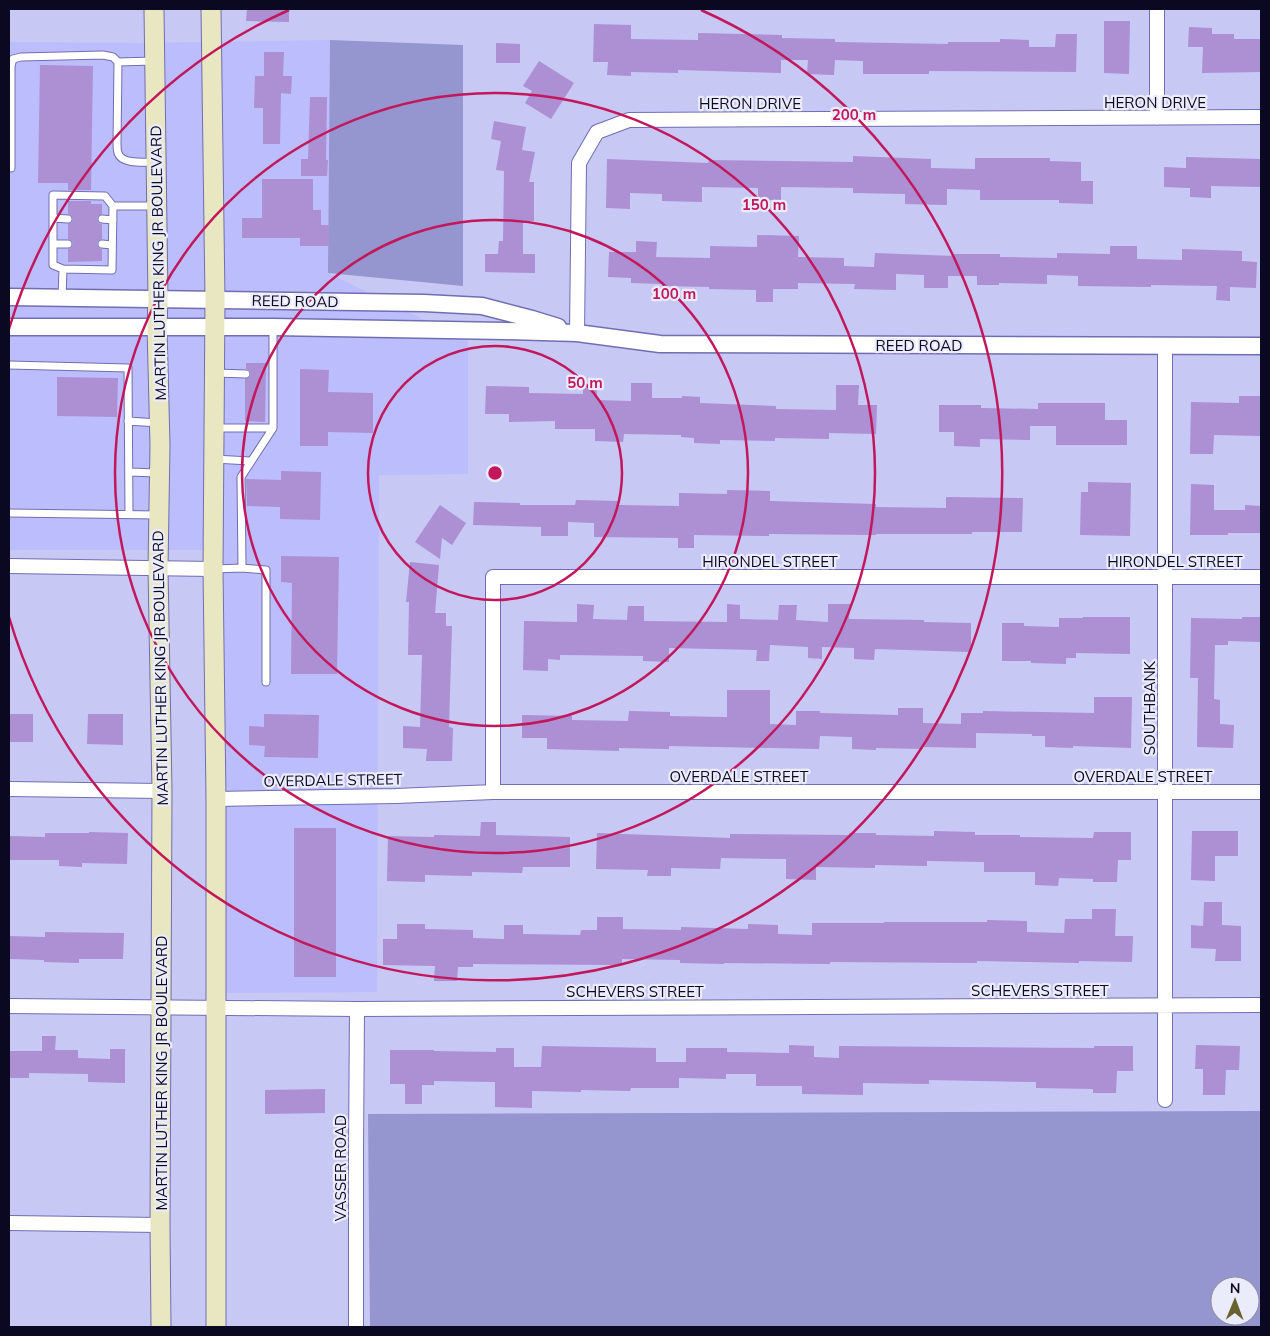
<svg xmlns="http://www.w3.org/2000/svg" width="1270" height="1336" font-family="Mulish,sans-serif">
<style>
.built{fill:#bcbdfc}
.green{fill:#9595cf;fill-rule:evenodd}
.building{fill:#ad8fd4}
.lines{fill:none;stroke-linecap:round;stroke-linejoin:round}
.service-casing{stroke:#706eb1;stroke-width:9}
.minor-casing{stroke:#706eb1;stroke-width:16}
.tertiary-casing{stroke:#706eb1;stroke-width:19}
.secondary-casing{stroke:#706eb1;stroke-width:21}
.service{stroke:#fff;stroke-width:7}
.minor{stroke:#fff;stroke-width:14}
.tertiary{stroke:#fff;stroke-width:16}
.secondary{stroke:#e9e6c2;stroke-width:19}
.ring{fill:none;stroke:#c2185b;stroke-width:2.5}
.labels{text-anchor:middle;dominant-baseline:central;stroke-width:4.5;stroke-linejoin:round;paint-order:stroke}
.street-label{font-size:15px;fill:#0b0821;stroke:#ebecfb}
.centre{fill:#c2185b;stroke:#ebecfb;stroke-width:2.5}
.ring-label{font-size:15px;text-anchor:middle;font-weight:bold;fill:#c2185b;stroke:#ebecfb;stroke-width:4.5;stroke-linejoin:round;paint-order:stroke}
</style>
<rect width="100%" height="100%" fill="#c7c8f4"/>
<path class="built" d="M330,40l-2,233 140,68v133l-89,1 -2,517 -152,1 -1,-443h-215v-508l130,1z"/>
<path class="green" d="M330,40l133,5v241l-135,-13z
M1261,1111v216h-891l-2,-213zM1220,1286h30v30h-30z"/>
<path class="building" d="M247,9h42v13l-43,-1z
M1104,21h26l-1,53 -25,-1z
M594,24l37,1v14l67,1v-7l84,2v3l53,1v3l113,2v-2h52v-3l29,1v7h26l1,-13h21l-1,38 -147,-1v3h-66v-13l-28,-1 -1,15 -27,-1 1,-14h-27v13l-103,-3v3l-47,-1v4l-24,-1 1,-13h-15z
M1189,27l23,1v6h22v5h27v33l-59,1 1,-26h-15z
M496,43l24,1v19h-24z
M264,52h20l-1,24h9l-1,18 -10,-1 -1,51h-17v-36h-9l1,-32h9z
M539,61l35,22 -23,36 -26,-16 7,-12 -9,-5z
M40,65l53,1 -2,124h-23v-7h-30z
M310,97h17l-1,63h2l-1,16h-26v-17h7z
M494,121l32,6 -4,23 13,2 -6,30h5v39h-11v33h12v19l-50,-1v-18h13l1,-13h4l1,-70 -8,-1 5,-29 -10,-2z
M853,156l78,3v9l44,1v-11h75v3l31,1v19h12v23l-34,-1v-3h-79v-10l-33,-1v16l-42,-1v-10l-52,-1v-5l-72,-1v13h-23v-12l-56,-1v15l-40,-1v-7l-32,-1v16l-24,-1 1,-49 101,4 1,-3 144,2z
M1186,157l74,2v28l-49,-1v12l-21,-1v-9l-26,-1v-20l22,1z
M262,179h51v31h8v15h8v21h-29v-8h-58v-20h20z
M68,201h23v3h11v10l-4,2 -1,3 2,4 3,1v15l-4,2 -1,3 2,4 3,1v12l-34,1v-13l3,-1 2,-4 -1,-3 -4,-2v-15l4,-2 1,-3 -2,-4 -3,-1z
M757,235l42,1 -1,21 46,1v8l30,1 1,-14 79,3v-2h46v3l57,1v-5l53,1v-8h27v13l45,1v-11l60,2v10l15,1 -1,26 -26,-1v14l-14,-1 1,-14 -66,-1v2l-73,-1v-10l-31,-1v9l-48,-1v2h-22v-9h-29v12h-24v-13l-28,-1v16l-42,-1 1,-5 -57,-1v6h-25v13h-17v-12l-47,-1v-2l-47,-1v-2l-31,-1v-5l-23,-1 1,-25h27v-11l21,1 -1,15 54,1v-12l47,1z
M246,363h20l-1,59 -20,-1v-42l5,-2 1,-3 -2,-4 -3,-1z
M300,369l29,1 -1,22 45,1v40l-45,-1v14h-28z
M57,377l61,1 -1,39 -60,-1z
M631,383h21v15h30v-2l18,1v6l76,3v3l60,1v-25h23l-1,20h19l-1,29 -47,-1v6l-54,-1v3l-55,-1v4l-26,-1v-5l-13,-1v-2l-57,-1 -1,8 -28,-1v-12h-40v-8l-46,1v-8h-24l1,-28 43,1v6l54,1v-7h14v13l34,1z
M1239,396h22v40l-47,-1 -1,19h-23l1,-52 48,1z
M1038,403h67v17h22v25h-71v-19h-26v14l-50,-1v8l-26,-1v-14h-15v-27h42v3l57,1z
M281,471l40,1 -1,48 -40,-1v-12l-33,-1 -1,-27 35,1z
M1088,482l43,1 -1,53 -50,-1 1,-43h7z
M1191,484l23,1v25h31v-5l16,1v27h-33v2h-38z
M727,490l43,1v10l106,3v3l70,1v-11l77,1 -1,34h-50v2h-96v1l-107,-1v2l-75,-1v13h-16v-10l-84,-1v-14l-26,-1v14h-27v-9l-68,-2 1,-23 46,1v2h55l1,-5 43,1v4l60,1v-13l48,1z
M440,505l26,18 -14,22 -10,-7 -2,21 -25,-17z
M281,556l58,1 -2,117h-46l1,-91 -11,-1z
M410,562l29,3 -4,48h11v13h6l-3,101 4,1 -1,33h-26l1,-12 -24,-1v-22l17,1 2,-72h-14l1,-53h-3z
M577,604l17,1 -1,14 34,1 1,-14h16v15l83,1v-18l13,1v14l38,1 1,-15h18l-1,15 32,2v-18h22l-1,15 75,1v2l47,1v29l-96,-3 -1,11 -20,-1v-11l-32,-1v12l-14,-1v-11l-38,-2 -1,16h-13l1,-11 -88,-2v14l-26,-1v-5l-83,-1v5l-12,-1v12l-25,-1 1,-49 53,1z
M1083,617h47v37l-54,-1v5h-10v6l-35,-1v-2h-29v-38h22v3l35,1v-9h24z
M1242,617h19v25l-33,-1v4h-13l-1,54 6,1v24l14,1 -1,23 -36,-1 1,-69h-8l1,-60 51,1z
M727,690h43v34l26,1v-14h24v2l78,2v-7h25v15l38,1v-11h22v-2l111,2v-16h38l-1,51 -58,-2v2l-28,-1v-11h-13v-2l-56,-1v15l-53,-1v2l-47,-1v2l-24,-1v-12l-32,-1 -1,13 -150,-3v3l-50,-1v3l-72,-2v-11h-25v-23l50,1v4l56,1 1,-10 41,1v4l57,1z
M9,714h24v28h-24z
M88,714h35v31l-36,-1z
M264,714l55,1 -1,43 -54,-1 1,-11 -16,-1v-19l15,1z
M481,822h15v13l74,2v30h-47l-1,6 -50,-1v4l-47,-1v7l-38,-1 1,-45 46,1v-2l46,1z
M294,828h42v149h-42z
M934,831l41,1v3h45v2l73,1 1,-6h37v28h-13l-1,22h-24v-3l-34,-1 -1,8 -23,-1v-13h-51v-10l-57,-1v5l-52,-1v3l-59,-1v13l-30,-1v-20l-65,-1 -1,11 -49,-1v8h-24l1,-6 -52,-1 1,-36 133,5v-4l119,1v-2h27v2l58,1z
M1192,831h46v25h-23v25l-24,-1z
M89,832l39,1 -1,31 -45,-1v4l-23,-1v-6h-50v-24l36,1v-4h44z
M1204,902h18v23l19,1v35h-26l1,-12 -25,-1v-23l12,1z
M1092,909h24l-1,27h18l-1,26 -53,-1v2l-102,-2v2l-147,-1v2l-106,-1v1l-44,-1v-3l-58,-1v6l-149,-1v3h-15l-1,14h-23l1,-15 -52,-1v-26h14v-15h28v5l48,1v8l31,1v-14h19v9l57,1 1,-5h16v-13h26v12l58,1v-3l67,2v-5l30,1v9l34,1v-12h72v-1h103v-2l40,1v11l37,1 1,-14h27z
M45,932l79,1 -1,26h-44v4l-35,-1v-2l-35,-1v-23l36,1z
M42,1036h14l-1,14h23v8l32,1v-10h15v34l-37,-1v-8l-59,-1v5h-20v-27h33z
M789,1045l25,1v11l25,1v-12l255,2v-2h39v25h-16l-1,22h-23v-4l-57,-1v-6l-107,-2v4l-66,-1v12l-61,-1v-8h-46v-12h-30v5l-47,-1v10h-48l-1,3 -49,-1v2l-49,-1v17l-37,-1v-25l-61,-1v4h-12v19h-17v-20h-15v-34h44v1l62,1v-4h18v19h27l1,-21 114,2v14h30v-14h41v4l62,1z
M1196,1045l44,1 -1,24h-13l-1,25h-22v-26h-8z
M325,1089v24l-60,1v-24z"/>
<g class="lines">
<g class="service-casing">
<path id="service" d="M118,62l-1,82c0,3 0,6 1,9 4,12 27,9 38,9
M11,168v-102l2,-7 8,-2 82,-2 10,2 5,5 36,-1
M53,218l15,1
M102,219l11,1
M53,244h15
M102,244l10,1
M63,269l-10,-4v-70l52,1 8,10
M62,298l1,-29 49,1 1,-64h44
M9,365l119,3 1,146
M215,373l31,1
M128,421l30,2
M214,428h59
M214,459l36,2
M129,472l29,1
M9,513l149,2
M242,568l-1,-91 32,-49v-100
M214,569l28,-1 24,2v112"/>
</g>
<g class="minor-casing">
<path id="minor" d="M1157,9v109
M577,333l2,-170 18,-31 32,-12 632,-3
M9,566l204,3
M9,789l153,2
M493,792v-215h768
M216,799l180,-3 97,-4h768
M9,1006l348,3 904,-4
M1165,1100v-754
M9,1223l151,2
M356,1327v-176l1,-142"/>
</g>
<g class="tertiary-casing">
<path id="tertiary" d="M9,297l415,6 58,3 50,13 26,8
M9,327h264l232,4 72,2 83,11 601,2"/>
</g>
<g class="secondary-casing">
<path id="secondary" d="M154,9l4,290 -1,28 3,118 -2,123 4,223 -2,434 1,102
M211,9l4,290 -2,270 3,230v528"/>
</g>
<use href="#service" class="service"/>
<use href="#minor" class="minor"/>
<use href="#tertiary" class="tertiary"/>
<use href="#secondary" class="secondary"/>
</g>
<g class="ring">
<circle cx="495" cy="473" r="127"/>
<circle cx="495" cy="473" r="253"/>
<circle cx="495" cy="473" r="380"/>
<path d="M9 329A507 507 0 0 1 289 10M701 10A507 507 0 1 1 9 617"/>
</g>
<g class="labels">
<g class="street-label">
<text x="1155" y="102">HERON DRIVE</text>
<text x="750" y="103">HERON DRIVE</text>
<text transform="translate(158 263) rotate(-91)">MARTIN LUTHER KING JR BOULEVARD</text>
<text transform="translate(295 301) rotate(1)">REED ROAD</text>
<text x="919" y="345">REED ROAD</text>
<text x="770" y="561">HIRONDEL STREET</text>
<text x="1175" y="561">HIRONDEL STREET</text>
<text transform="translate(160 668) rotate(-91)">MARTIN LUTHER KING JR BOULEVARD</text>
<text transform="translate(1149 708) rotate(-90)">SOUTHBANK</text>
<text x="739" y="776">OVERDALE STREET</text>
<text x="1143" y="776">OVERDALE STREET</text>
<text transform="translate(333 780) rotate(-1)">OVERDALE STREET</text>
<text x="1040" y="990">SCHEVERS STREET</text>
<text x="635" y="991">SCHEVERS STREET</text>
<text transform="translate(161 1073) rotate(-90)">MARTIN LUTHER KING JR BOULEVARD</text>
<text transform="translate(340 1168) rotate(-90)">VASSER ROAD</text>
</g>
</g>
<circle cx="495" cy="473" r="8" class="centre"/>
<g class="ring-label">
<text x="854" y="120">200 m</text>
<text x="764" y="210">150 m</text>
<text x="674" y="299">100 m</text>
<text x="585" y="388">50 m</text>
</g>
<rect width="1270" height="1336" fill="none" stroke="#0b0821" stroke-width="20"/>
<g transform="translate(1235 1301) rotate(1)"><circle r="24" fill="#ebecfb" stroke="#9191a4"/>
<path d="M0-4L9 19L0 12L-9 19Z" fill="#67622e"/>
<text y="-8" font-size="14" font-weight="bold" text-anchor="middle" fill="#0b0821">N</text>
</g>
</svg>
